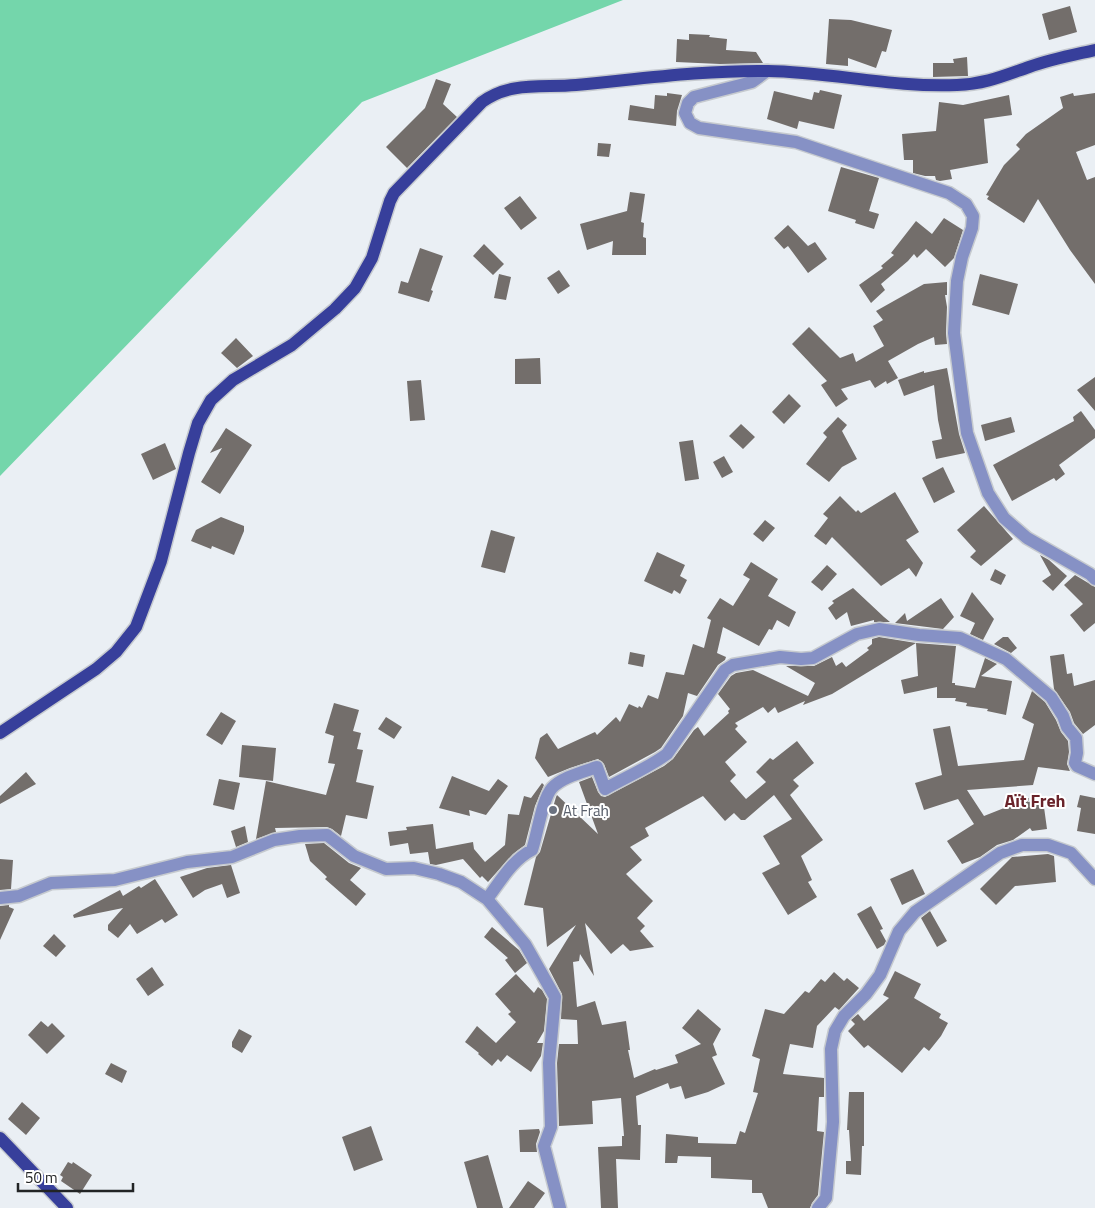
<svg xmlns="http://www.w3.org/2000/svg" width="1095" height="1208" font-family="'Titillium Web',sans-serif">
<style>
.forest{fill:#74d6ab}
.building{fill:#736e6b}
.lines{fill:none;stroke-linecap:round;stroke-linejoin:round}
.minor-casing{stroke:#c6cacf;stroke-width:15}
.major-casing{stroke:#c6cacf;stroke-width:15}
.minor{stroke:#8691c5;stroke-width:12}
.major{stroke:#373f9b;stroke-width:12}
.worship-dot{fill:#6b7280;stroke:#fff;stroke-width:2}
.labels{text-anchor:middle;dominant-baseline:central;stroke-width:4;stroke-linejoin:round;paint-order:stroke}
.worship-label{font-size:15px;fill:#5b616d;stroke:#fff;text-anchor:start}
.quarter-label{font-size:18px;font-weight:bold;fill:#69232a;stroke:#fff}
</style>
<rect width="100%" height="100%" fill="#eaeff4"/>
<path class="forest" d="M0,0h623l-261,102 -362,374z"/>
<path class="building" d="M1070,6l7,26 -28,8 -7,-26z
M829,19l22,1 41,10 -6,22 -4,-1 -6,17 -28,-10v8l-22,-2z
M689,34l21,1 -1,2 18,2 -1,11 30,2 7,11 -43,1 -44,-2 1,-23 12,1z
M967,57l1,19 -35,1v-14h21l-1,-4z
M436,79l15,5 -8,20 14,13 -50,51 -21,-21 39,-39z
M820,90l22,5 -8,34 -35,-8 -2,8 -30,-10 7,-28 38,9 2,-8 5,1z
M667,93l15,2 -5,16 -1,15 -48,-6 2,-15 24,4 1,-14 12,1z
M1073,93l1,3 21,-3v52l-19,7 11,28 8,-3v107l-25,-34 -32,-51 -14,24 -37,-24 2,-3 -3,-1 18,-30 16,-16 -4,-4 10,-11 37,-26 -3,-11z
M1009,95l3,20 -28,4 4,44 -38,7 2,9 -12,2 -4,-1 -1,-4h-10l-12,-3v-13h-9l-2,-26 34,-3 3,-29 24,3z
M598,143l13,1 -2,13 -12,-1z
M841,167l38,11 -10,33 10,3 -5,15 -19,-6 1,-3 -28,-9z
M630,192l15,2 -4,28 3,1 -1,14 3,1v17h-34l1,-14 -26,9 -7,-26 47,-13z
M520,196l17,22 -16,12 -17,-22z
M944,218l19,12 -9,28 -9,9 -19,-18 -9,9 -3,-4 -6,7 -27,23 4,6 -14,13 -12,-18 24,-17 -2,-2 13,-11 -3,-2 25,-32 16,13z
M788,225l20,21 7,-4 12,17 -19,14 -20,-27 -4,3 -10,-11z
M484,244l20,20 -11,11 -20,-19z
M420,248l23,8 -12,34 2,1 -4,11 -31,-9 3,-12 7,2z
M559,270l11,16 -12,8 -11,-16z
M499,274l12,3 -5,23 -12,-2z
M980,274l38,10 -9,31 -37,-10z
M947,282v13h-2l2,12 -1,26 1,11 -12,1 -1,-8 -16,7 -30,17 10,17 -11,6 -1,-3 -11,7 -5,-8 -29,9 7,10 -12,8 -15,-22 6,-4 -35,-37 17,-17 31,31 13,-5 3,9 28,-16 -11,-20 10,-6 -7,-9 48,-27z
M236,338l17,18 -16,12 -16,-15z
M540,358l1,26h-26v-25z
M947,368l12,66 6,19 -29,6 -4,-18 10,-2 -4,-19 -4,-35 -30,11 -6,-16 26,-9v2z
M1095,377v34l-18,-21z
M421,380l4,40 -15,1 -3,-40z
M789,394l12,12 -17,18 -12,-12z
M1081,411l14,19v8l-36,27 6,9 -9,7 -2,-3 -42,23 -19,-36 81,-44 -1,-4z
M838,417l9,8 -5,6 15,28 -15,8 -13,15 -23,-18 21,-27 -4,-4z
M1011,417l4,15 -30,9 -4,-16z
M741,424l14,13 -12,12 -14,-13z
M226,428l26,17 -32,49 -19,-12 21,-34 -12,5z
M693,440l6,39 -14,2 -6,-39z
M165,443l11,26 -23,11 -12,-26z
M724,456l9,16 -11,6 -9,-16z
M943,467l12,25 -21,11 -12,-25z
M895,492l24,40 -13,8 17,23 -7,14 -7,-9 -28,18 -49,-49 -6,8 -12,-9 14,-18 -5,-4 17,-18 16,16 2,-2 3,3z
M984,506l29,33 -32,27 -11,-9 6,-6 -19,-21z
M221,517l23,9v5l-10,24 -22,-9 -1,3 -20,-8 5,-11z
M765,520l10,8 -12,14 -10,-8z
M491,530l24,7 -10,36 -24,-6z
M657,552l28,13 -5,11 7,4 -7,14 -6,-4 -2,4 -28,-13z
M1040,555l9,5 18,16 -14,15 -11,-10 9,-6z
M751,562l27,17 -10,17 28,16 -7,15 -12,-7 -5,10 -3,-1 -10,17 -36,-19 -6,26 9,4 -1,3 -7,5 -21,31 -9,-3 -5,23 -22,32 -6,4 -46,25 -5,-13 -6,-5 -28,9 -22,9 -13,-19 5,-20 7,-5 11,16 37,-17 2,3 19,-18 4,5 9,-18 9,4 1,-2 3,2 6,-13 10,4 8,-27 18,3 9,-31 11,4 7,-28 -4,-2 13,-20 13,8 17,-27 -7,-4z
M827,565l10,9 -15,17 -11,-9z
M995,569l11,6 -5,10 -11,-5z
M1075,575l20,12v36l-11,9 -14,-17 13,-11 -19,-19z
M853,588l31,29 6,5h-16v-2l-23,6 -4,-14 -11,8 -8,-12 6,-5 -2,-2z
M972,592l22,27 -11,21 -13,-6 5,-11 -15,-7z
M941,598l13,19 -11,12 -48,-6 10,-10 2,8z
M879,637l37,6 -84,51 -29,11 2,-4 -27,12 -3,-6 -7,6 -5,-6 -28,16 3,3 -3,3 12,13 -22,20 11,13 -6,6 16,18 20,-17 -10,-10 14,-14 3,2 24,-19 17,22 -21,17 6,6 -9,9 33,45 -22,16 11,24 -4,2 9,15 -29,18 -26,-42 18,-9 -17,-28 29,-17 -18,-24 -29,25h-4l-7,-7 -9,8 -22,-25 -58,32 4,8 -19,11 12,13 -16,14 27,27 -16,17 8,8 -5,5 14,16 -24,4 -7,-7 -12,10 -26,-31 9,53 -14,-22 -1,7 -6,1 4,45 18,-6 7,24 24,-4 4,29h-2l6,28 21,-9 1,1 22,-7 -3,-8 26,-11 -19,-16 16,-19 23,20 -8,15 4,11 -5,2 13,27 -17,8 -23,7 -4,-13 -11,3 -2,-6 -32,13 2,29h3l-1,35 -24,-1 2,49h-17l-3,-61 24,-1v-10h2l-3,-38 -29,3 1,23 -34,2 -2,-63 2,-19h19l-1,-24 -16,-1 1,-25 -13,-25 27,-44 -29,22 -4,-39 -19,-3 12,-48 4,-5 16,-55 1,-2 41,39 -19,-52 13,-5 6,15 3,4 4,1 59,-31 9,-7 21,-29 4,-3 6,9 25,-23 -1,-2 2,-2 -12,-15 13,-18 5,-3 17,-3 55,26 7,-13 -29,-17h28l18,-9 4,9 6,-4 4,5 23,-17 -2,-2 5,-4v-5z
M1003,637h5l9,11 -6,5 -17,-9z
M916,643l40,3 -4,37h3v2l20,3 10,-30 12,6 -16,12 31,5 -6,34 -19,-4 1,-2 -22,-3 1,-3 -12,-2 1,-3h-19v-11l-33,7 -3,-14 17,-4z
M630,652l15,3 -2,12 -15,-3z
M1064,654l3,20 5,-1 2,13 21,-6v45l-12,9 -9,-11 -4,-11 -16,-23 -4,-33z
M1032,691l13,11 11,18 5,12 7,9 1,11 -2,12 3,7 -32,-4 -5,18 -66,5 17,26 45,-18 -1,4 15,-2 4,29 -15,2 -2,-3 -17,12 -16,5 -17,12 -18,7 -15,-23 27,-17 -16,-25 -34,11 -9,-27 27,-8 -9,-46 17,-3 8,40 66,-6 10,-36 -12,-6z
M334,703l25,7 -6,21 8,2 -4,16 6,1 -7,32 18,4 -7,33 -21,-4 -5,21 -9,-7 -5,-2 -52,1 1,4 -20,7 10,-58 60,14 9,-31 -7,-1 6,-27 -9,-3z
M221,712l15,9 -14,24 -16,-10z
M386,717l16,10 -8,12 -16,-10z
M242,745l34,3 -3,33 -34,-4z
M26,772l10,12 -36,20v-8z
M452,776l37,15 9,-12 10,7 -22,29 -17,-5 1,6 -31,-8z
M219,779l21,4 -6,27 -21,-5z
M542,783l2,2 -9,21 -10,39 -12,9 -25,28 -6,-6 -2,2 -17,-19 -27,6 -6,-1 -2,-12 -18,2 -2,-11 -18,3 -2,-14 19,-2 -1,-3 27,-3 3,25 37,-7 1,7 11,13 20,-17 3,-31 11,1 5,-19 7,2z
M1080,795l15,3v36l-18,-3 4,-23 -4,-1z
M245,826l3,16 -12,5 -5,-16z
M324,843l25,20 12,5 -11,12 16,14 -10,12 -31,-27 2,-2 -17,-16 -5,-17z
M1048,854l6,2 2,26 -41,4 -19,19 -16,-16 32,-32z
M0,859l13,1 -2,29 -11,1z
M231,865l9,28 -13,5 -5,-14 -17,6 -12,8 -13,-21 27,-9z
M913,869l12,25 -23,11 -12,-26z
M155,879l23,36 -13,8 -3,-4 -25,15 -7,-10 -12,14 -10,-8v-5l15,-17 -49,10 -1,-3 47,-25 3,6 16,-10 2,2z
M9,905v2l5,2 -14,31v-34z
M871,906l12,23 -3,1 6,11 -2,4 -7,4 -20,-35z
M930,911l17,30 -10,6 -16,-29z
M492,927l27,23 8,13 -12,10 -10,-13 3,-2 -24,-21z
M54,934l12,12 -10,11 -13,-11z
M152,967l12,18 -16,11 -12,-17z
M895,971l26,13 -7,14 27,16 -2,4 9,5 -7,13 -12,15 -5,-4 -22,26 -34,-28 -4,3 -16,-17 7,-7 -4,-4 7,-6 6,7 25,-23 -6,-3z
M834,972l10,9 3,-3 12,10 -20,22 -4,-3 -18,19 -4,22 -23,-4 -7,30 41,4v19h-5l-2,34 7,1 -6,63 -6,8 -2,5h-42l-6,-15h-10v-13l-41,-2v-21l-33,-1 -1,7h-12l1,-29 32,3v6l38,1 4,-13 5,2 13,-40 -5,-1 7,-33 -8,-3 13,-47 19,5 21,-23 4,2 12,-14 4,3z
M516,974l18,19 4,-6 4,3 5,9 -3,32 -7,12h6l-2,13 -10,16 -24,-17 -6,7 -3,-3 -6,7 -14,-12 1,-1 -14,-11 12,-16 19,17 20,-21 -8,-8 3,-2 -16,-18z
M41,1021l7,6 4,-4 13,13 -18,18 -19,-19z
M239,1029l13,7 -10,17 -10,-6v-5z
M111,1063l16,8 -5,12 -17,-9z
M849,1092h15v54h-2l-1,29 -15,-1v-13h5l-2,-31h-2z
M22,1102l18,16 -14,17 -18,-16z
M371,1126l12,34 -29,11 -12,-34z
M539,1129l1,3 -4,12 1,8h-17l-1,-22z
M488,1155l15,53h-26l-13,-46z
M68,1162l4,2 1,-2 19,13 -12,19 -19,-13 2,-4 -3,-2z
M528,1181l17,12 -11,15h-25z"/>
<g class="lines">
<g class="minor-casing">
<path id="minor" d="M767,71l-15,11 -58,15 -6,6 -3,10 5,10 9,5 97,14 153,51 17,11 7,12 -1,12 -10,29 -5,24 -3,52 13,100 21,60 16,25 23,20 63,36 5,5
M0,898l19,-2 32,-13 64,-3 72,-18 45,-5 42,-17 26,-4 27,-1 27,21 32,13 28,-1 25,6 22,8 26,17 38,45 30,53 -6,66 2,64 -7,19 16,62
M487,899c13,-17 25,-39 45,-49 5,-14 10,-51 20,-62 10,-11 31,-16 45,-21l8,22c21,-12 43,-21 62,-35l58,-84 8,-5 47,-8 21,2 12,-1 44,-24 22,-5 40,6 41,3 46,21 45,38 12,19 4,11 9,11 1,15 -2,10 2,3 18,8
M818,1208l8,-10 7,-76 -2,-73 4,-18 9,-15 22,-22 14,-19 19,-44 16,-19 85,-59 22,-8h26l23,8 24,26"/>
</g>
<g class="major-casing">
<path id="major" d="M0,733l96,-64 20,-17 20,-25 25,-66 28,-108 9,-30 13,-23 22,-20 59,-35 43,-36 20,-21 17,-30 18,-57 4,-8 88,-91c29,-21 60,-14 94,-17 64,-6 127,-15 192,-14 63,1 126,17 189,14 28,-1 46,-9 72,-18 22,-8 44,-12 66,-17
M0,1138l67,70"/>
</g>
<use href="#minor" class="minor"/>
<use href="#major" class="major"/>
</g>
<circle class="worship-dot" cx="553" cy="810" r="5"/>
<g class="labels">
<g class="worship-label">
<text x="563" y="810">At Fraḥ</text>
</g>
<g class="quarter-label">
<text x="1035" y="800">Aït Freh</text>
</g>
</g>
<path d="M18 1183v8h115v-8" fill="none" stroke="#222425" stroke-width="2.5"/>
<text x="25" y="1183" font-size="15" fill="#222425" stroke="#ffffff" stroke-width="4" paint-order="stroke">50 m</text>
</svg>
